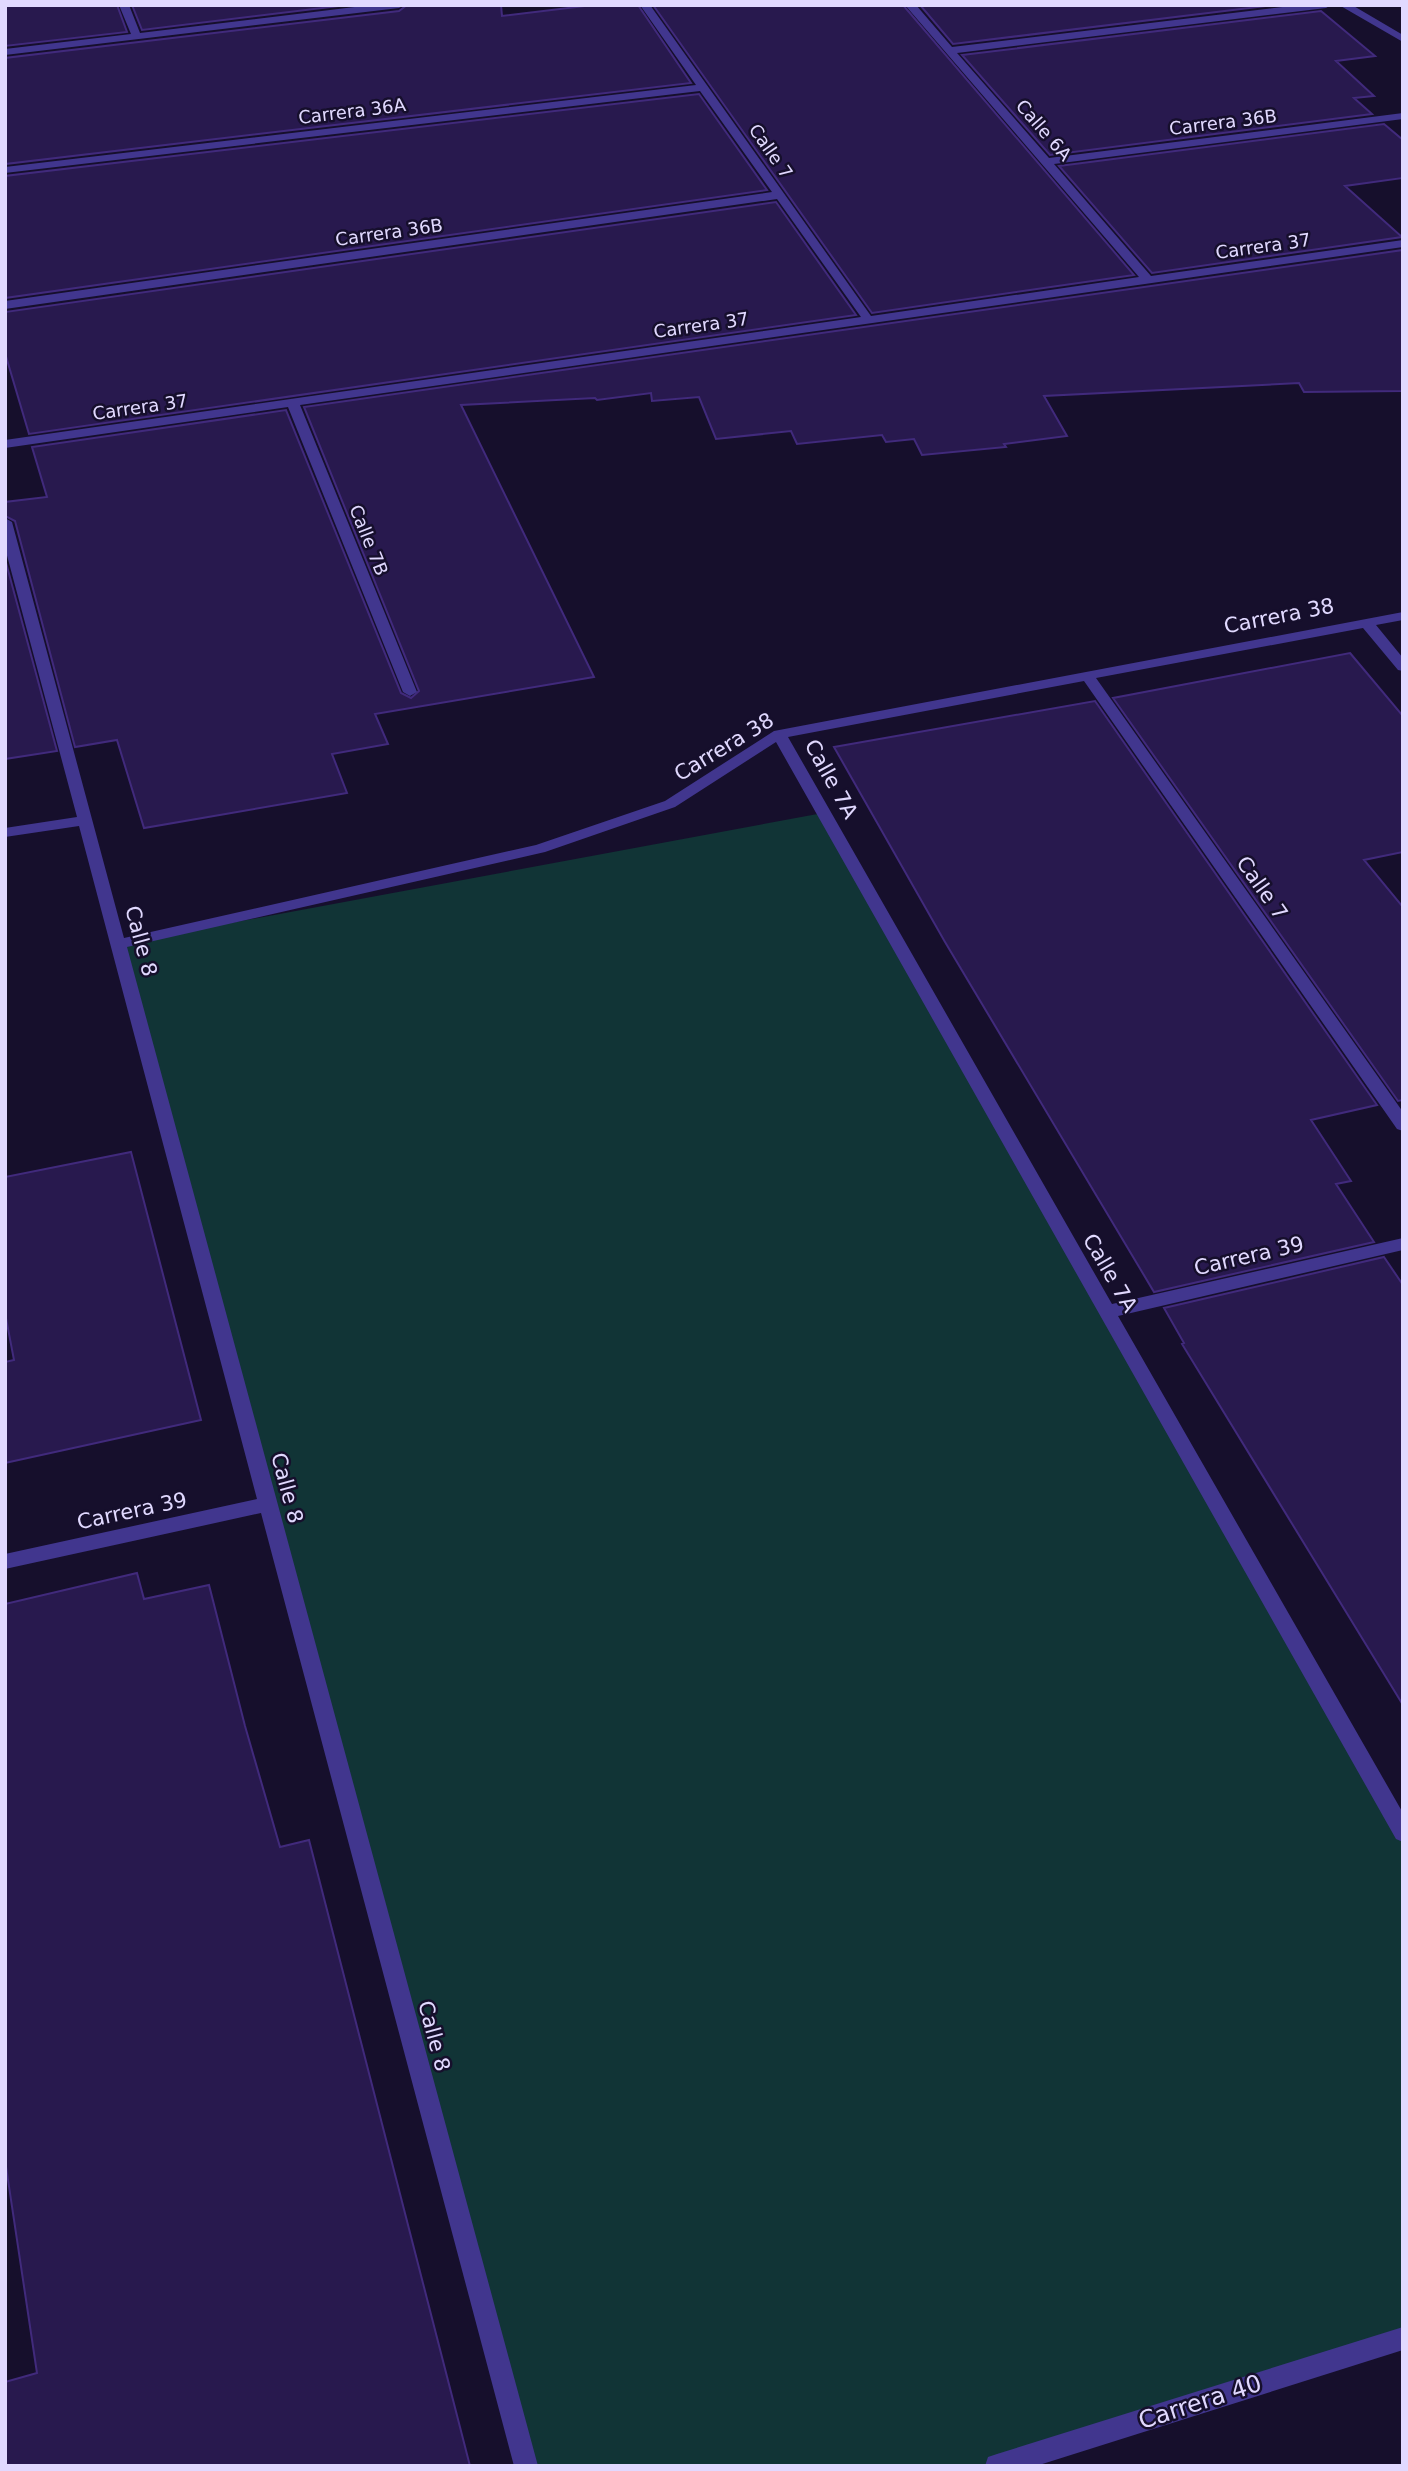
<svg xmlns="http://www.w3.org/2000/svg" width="1408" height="2471" font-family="'DejaVu Sans',sans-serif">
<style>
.green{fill:#113436}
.building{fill:#28194e;stroke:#412a7c;stroke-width:2}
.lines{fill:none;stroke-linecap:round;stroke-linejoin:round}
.minor{fill:#41368e;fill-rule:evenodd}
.labels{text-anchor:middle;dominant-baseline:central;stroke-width:5;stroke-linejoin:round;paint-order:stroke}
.far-street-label{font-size:18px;fill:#e1d9ff;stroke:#160f2c}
.street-label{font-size:21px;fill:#e1d9ff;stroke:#160f2c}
.near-street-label{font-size:24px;fill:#e1d9ff;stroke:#160f2c}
</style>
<rect width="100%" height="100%" fill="#160f2c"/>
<path class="green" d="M823,813l580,1019v506l-406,128h-471l-408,-1522z"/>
<path class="building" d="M5,5h112l10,27 -122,14z
M132,5h215l-205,25z
M407,5h94l1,11 91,-11h45l53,78 -686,81v-106l394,-47z
M653,5h250l231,270 -262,38z
M920,5h355l-322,39z
M1321,11l54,45 -39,5 38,35 -20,2 18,16 -322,41 -88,-100z
M699,94l68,96 -762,108v-122z
M1384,124l19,16v38l-58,8 57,51 -250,36 -93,-107z
M776,202l80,113 -827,119 -24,-81v-41z
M1403,250v141l-99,1 -5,-9 -255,13 23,40 -63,8 2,3 -84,8 -8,-16 -28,3 -4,-7 -85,9 -6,-13 -75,8 -17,-42 -47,4 -1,-8 -54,7 -2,-2 -134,7 133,272 -219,37 13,30 -56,10 15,39 -203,35 -27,-88 -42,7 -60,-226 -10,-5v-14l42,-5 -15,-50 254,-37 115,283 10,5 8,-7 -115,-284z
M5,559l52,192 -52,8z
M1350,653l53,63v136l-39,8 39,47v193l-5,1 -285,-403z
M1095,701l282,404 -66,15 40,61 -15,3 38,58 -220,50 -209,-350 -111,-195z
M131,1152l70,268 -196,43v-101l9,-2 -9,-47v-136z
M1384,1257l19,28v420l-221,-361 2,-1 -20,-35z
M137,1573l7,26 65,-14 36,141 35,121 29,-7 161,626h-465v-84l32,-9 -32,-213v-556z"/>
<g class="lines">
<path class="minor" d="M119,5h10l11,28 231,-28h33l-5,3 -394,47v-6l126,-15z
M640,5h10l221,311 268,-39 -234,-272h11l36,42 347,-42h32l-5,3 -369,45 92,105 354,-45v6l-349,45 97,112 252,-36v7l-1103,158 117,287 -7,4 -7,-4 -115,-285 -283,41v-8l856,-123 -84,-118 -772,110v-8l767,-109 -72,-101 -695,82v-6l691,-82z
M1339,5h13l51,30v7z
M5,518l7,4 112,416 412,-93 129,-44 109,-70 629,-119v8l-27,5 27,33v13l-5,-1 -35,-42 -267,50 307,434v19l-6,-2 -313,-448 -296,56 324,567 291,-66v12l-285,66 285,497v29l-7,-3 -620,-1097 -101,65 -130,45 -418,95 411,1519h-24l-253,-953 -256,56v-15l252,-55 -178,-673 -74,11v-9l72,-11 -72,-269z
M1403,2327v23l-367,116h-51l3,-9 9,-3z"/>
</g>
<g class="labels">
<g class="far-street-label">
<text transform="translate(352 111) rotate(-7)">Carrera 36A</text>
<text transform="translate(1223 122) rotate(-7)">Carrera 36B</text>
<text transform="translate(1044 130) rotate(49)">Calle 6A</text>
<text transform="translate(771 151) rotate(55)">Calle 7</text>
<text transform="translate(389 232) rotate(-8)">Carrera 36B</text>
<text transform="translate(1263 246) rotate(-8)">Carrera 37</text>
<text transform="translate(701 325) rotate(-8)">Carrera 37</text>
<text transform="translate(140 407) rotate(-8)">Carrera 37</text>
<text transform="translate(369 540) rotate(68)">Calle 7B</text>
</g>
<g class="street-label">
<text transform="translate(1279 616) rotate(-11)">Carrera 38</text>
<text transform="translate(724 747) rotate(-31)">Carrera 38</text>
<text transform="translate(831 779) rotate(61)">Calle 7A</text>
<text transform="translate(1262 888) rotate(55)">Calle 7</text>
<text transform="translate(141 941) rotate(75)">Calle 8</text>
<text transform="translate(1249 1256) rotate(-13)">Carrera 39</text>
<text transform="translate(1110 1273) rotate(60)">Calle 7A</text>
<text transform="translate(287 1488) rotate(75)">Calle 8</text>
<text transform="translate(132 1511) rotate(-12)">Carrera 39</text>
<text transform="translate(434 2036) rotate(75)">Calle 8</text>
</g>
<g class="near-street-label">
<text transform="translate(1200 2402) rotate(-18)">Carrera 40</text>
</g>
</g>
<rect width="1408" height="2471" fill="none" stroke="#e1d9ff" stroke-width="14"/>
</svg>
